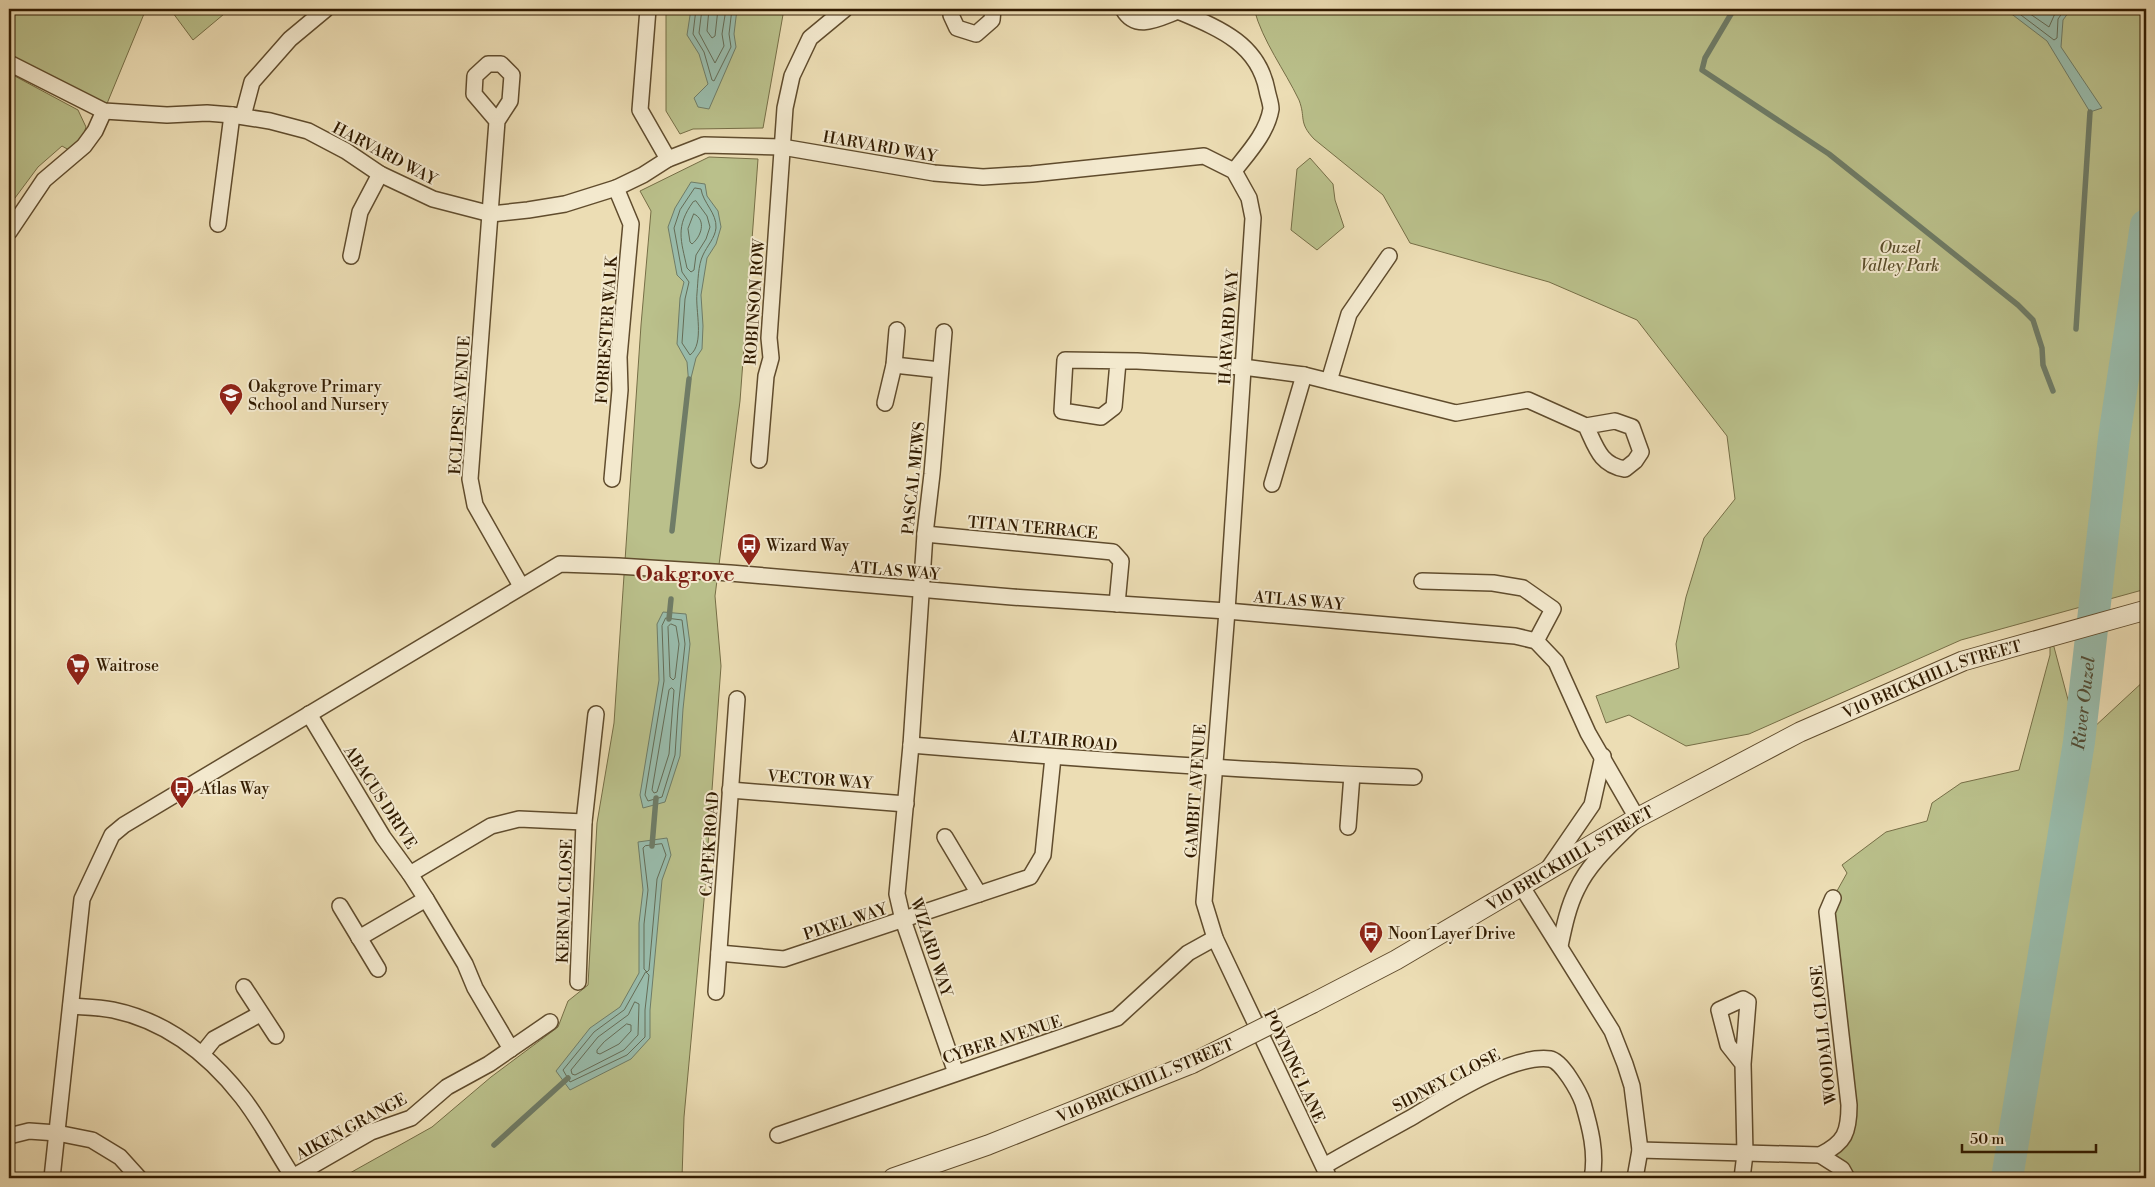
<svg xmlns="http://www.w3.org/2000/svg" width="2155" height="1187" font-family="'Libre Bodoni',serif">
  <rect width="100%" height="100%" fill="#ecddb4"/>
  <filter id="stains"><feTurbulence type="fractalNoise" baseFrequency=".004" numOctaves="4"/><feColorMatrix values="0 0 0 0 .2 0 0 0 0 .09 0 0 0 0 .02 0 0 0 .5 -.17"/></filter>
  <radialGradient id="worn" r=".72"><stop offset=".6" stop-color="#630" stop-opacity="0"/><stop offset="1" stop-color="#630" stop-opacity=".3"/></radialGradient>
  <g fill="#bac08b" stroke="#766e46">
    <polygon points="9,9 146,9 106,106 9,60"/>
    <polygon points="170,9 230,9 193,40"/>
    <polygon points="666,9 784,9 763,128 693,129 680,134 666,111"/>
    <path d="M1254,9H2146V589L1961,640L1749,734L1686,746L1629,715L1606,723L1596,696L1679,668L1676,644L1686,597L1704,538L1735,499L1727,436L1637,320L1549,282L1410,243L1383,195L1314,139C1298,122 1306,118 1299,100C1284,69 1263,42 1254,9Z"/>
    <polygon points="9,73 78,110 86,127 82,139 69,150 62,146 38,167 9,206"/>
    <polygon points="709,157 758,159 740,401 715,596 721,666 704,900 684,1117 682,1178 341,1178 432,1127 491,1077 558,1027 568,1001 588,985 597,823 614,723 641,325 651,211 640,191"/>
    <polygon points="1310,158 1333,184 1335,200 1344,227 1317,250 1291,230 1297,169"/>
    <polygon points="2050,632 2079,741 2146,679 2146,1178 1847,1178 1833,1162 1836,1147 1845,1135 1833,898 1847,873 1842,865 1886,832 1927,821 1932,803 1961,783 2019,770 2050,655"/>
  </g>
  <g fill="#99bcac" stroke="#6f7c67">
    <polygon points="691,9 737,9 734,34 736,47 709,109 698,107 694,98 708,84 699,54 687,35"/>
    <polygon points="2005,9 2071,9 2063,20 2061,47 2102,108 2090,112 2047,41"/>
    <polygon points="691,182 705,184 707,196 718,211 721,227 716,244 707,258 701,295 703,326 702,349 696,358 689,386 687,362 677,344 680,298 684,282 677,275 668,227 675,208"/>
    <polygon points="663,612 686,614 690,644 683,709 680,756 665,802 643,808 640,795 659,680 657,624"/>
    <polygon points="667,838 671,855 662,880 650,1010 650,1038 631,1059 570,1090 556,1071 590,1028 620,1007 639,973 639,923 643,890 638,842"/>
  </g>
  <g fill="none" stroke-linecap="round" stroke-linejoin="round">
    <g stroke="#656c56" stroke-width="1">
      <polyline points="696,9 693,34 704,52 712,80 714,81 731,47 729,34 732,9"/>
      <polyline points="702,9 699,33 715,63 724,46 722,34 726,9"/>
      <polyline points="709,9 707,31 712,38 715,36 718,9"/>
      <polyline points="2013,9 2054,40 2057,38 2058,19 2065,9"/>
      <polyline points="2023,9 2049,27 2057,9"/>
      <path d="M695,188L701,189C703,203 717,213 716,228C715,238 707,246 703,255C698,265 698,282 697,293C695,310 705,344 690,355L682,343L685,299L689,282L682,272L674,228L680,210Z"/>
      <path d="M696,201L707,216L710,227L706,239L696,255L694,270L691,272L687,268C681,240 675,227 693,202Z"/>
      <path d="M694,214C707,220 701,237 692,244L690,242L688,229Z"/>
      <polygon points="666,618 682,620 685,644 678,709 675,755 662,797 648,801 645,795 664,681 662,626"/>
      <polygon points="671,624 676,626 679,644 675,678 673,680 670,677 668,627"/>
      <polygon points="672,688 674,690 669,754 657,792 654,793 652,790 669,690"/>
      <polygon points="662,844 666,855 657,879 649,970 647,972 644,969 644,924 648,890 643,848 645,846"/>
      <polygon points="646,972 649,975 645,1010 645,1037 627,1055 570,1082 563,1070 594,1032 624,1010"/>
      <polygon points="635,1002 639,1004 638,1035 624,1050 575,1075 572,1074 571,1070 598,1037 628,1015"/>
      <polygon points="627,1024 631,1025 631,1031 619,1044 600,1054 597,1053 597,1050 604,1042"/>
    </g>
    <g stroke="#6f7c67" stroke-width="5.5">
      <polyline points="1734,9 1705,58 1702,70 1829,154 2018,305 2033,320 2042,348 2043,365 2053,391"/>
      <polyline points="2076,329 2090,112"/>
      <polyline points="672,531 689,379"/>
      <polyline points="669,619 671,599"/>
      <polyline points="652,846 656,798"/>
      <polyline points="494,1145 568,1078"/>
    </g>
    <path stroke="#99bcac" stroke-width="32" id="s1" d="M2007,1178L2079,742L2114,438L2146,225"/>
    <g stroke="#604c2d" stroke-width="18">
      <g id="minor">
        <polyline points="648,9 640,110 668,159"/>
        <polyline points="951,9 951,15 957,28 976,34 992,20 993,9"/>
        <path d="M1123,9C1136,32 1159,18 1178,11"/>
        <path d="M1177,9L1178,11C1218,28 1258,43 1267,90C1268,96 1271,103 1271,109C1267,133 1248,153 1234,171"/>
        <polyline points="9,63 104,111 167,115 207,113 232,115 270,121 308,131 346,151 380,174 433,199 491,214 528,210 565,204 616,188 643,175 668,159 704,145 782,147 934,173 983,177 1032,174 1204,156 1234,171 1249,198 1253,218 1227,611 1204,902 1215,938 1329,1178"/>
        <polyline points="243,116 252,82 290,39 326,9"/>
        <polyline points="497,121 510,101 512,75 501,64 488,64 475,76 474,94 497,121 470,479 475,505 521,586"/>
        <polyline points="218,224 232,115"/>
        <polyline points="9,232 44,180 84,146 95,131 104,111"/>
        <polyline points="351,256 360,212 380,174"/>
        <polyline points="944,332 932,474 925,534 911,745 897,894 903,920 956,1073"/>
        <path d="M1118,362L1114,407L1101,417L1062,411L1065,360L1137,361L1243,367L1304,375L1456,413L1528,400L1586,426L1615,421L1632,427L1641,452L1635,461L1625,469C1600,465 1596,447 1586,426"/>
        <polyline points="894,365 940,370"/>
        <polyline points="1329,381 1349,314 1389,256"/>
        <polyline points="885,403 894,365 897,330"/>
        <polyline points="759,460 766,376 771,358 769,338 785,108 792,76 810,38 845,9"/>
        <polyline points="612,479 620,390 619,357 631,224 616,188"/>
        <polyline points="1272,484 1304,375"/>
        <polyline points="925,534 1113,552 1121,561 1117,604"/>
        <polyline points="1422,581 1493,583 1523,588 1553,609 1536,641"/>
        <polyline points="309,714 383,837 410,874 426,899"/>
        <path d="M911,745C1079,759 1246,771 1414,777"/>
        <polyline points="730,790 906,804"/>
        <polyline points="1348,827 1352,775"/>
        <polyline points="945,837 979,894"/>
        <polyline points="1548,869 1592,805 1603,756"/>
        <polyline points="410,874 491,826 519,819 584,822"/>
        <polyline points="1522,887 1612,1031 1625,1064 1632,1086 1640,1150 1635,1178"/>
        <polyline points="340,906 378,969"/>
        <polyline points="359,938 426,899 465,964 475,988 511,1049"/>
        <polyline points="719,953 784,959 1030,877 1043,855 1053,757"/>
        <polyline points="578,982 584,822 596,714"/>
        <polyline points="244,987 276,1036"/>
        <polyline points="716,992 737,699"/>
        <path d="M71,1006C84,1007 99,1007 113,1010C166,1021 209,1055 242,1097C261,1121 276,1151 293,1177"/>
        <polyline points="202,1054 214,1039 260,1014"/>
        <polyline points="778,1135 1117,1018 1188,953 1215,938"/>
        <polyline points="9,1136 29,1131 57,1133 92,1140 120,1157 139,1178"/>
        <path d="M1640,1150L1820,1155C1845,1143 1849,1132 1849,1105L1827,912L1833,898"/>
        <polyline points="1820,1155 1842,1169 1847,1178"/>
        <path d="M1324,1166C1353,1149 1384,1133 1414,1116C1446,1097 1512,1054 1550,1059C1562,1061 1579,1092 1583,1103C1590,1127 1597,1153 1592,1178"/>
        <path d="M52,1178L82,899L112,835L124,825L560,564L618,566L730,573L1012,597L1227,611L1515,636L1536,641L1556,662L1588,733L1637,818C1616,840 1590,861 1577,889C1568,907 1564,927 1560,946"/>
        <polyline points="291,1178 371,1132 411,1118 447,1087 489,1064 550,1022"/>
        <polyline points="1742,1178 1745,1154 1743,1064 1748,1002 1743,999 1719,1010 1728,1045 1743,1064"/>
      </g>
    </g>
    <g stroke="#604c2d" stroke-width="21">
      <g id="tertiary">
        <path id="s2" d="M1313,1003L1396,960L1637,818L1800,732L1963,661L2146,610"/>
        <polyline points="893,1178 988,1145 1191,1064"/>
      </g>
    </g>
    <use href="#minor" stroke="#f3e9ce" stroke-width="15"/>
    <use href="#tertiary" stroke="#f3e9ce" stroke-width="19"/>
    <g stroke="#604c2d" stroke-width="21" stroke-linecap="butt">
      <polyline id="tertiary-bridge" points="1191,1064 1313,1003"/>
    </g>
    <use href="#tertiary-bridge" stroke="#f3e9ce" stroke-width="19"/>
  </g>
  <defs>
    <g id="school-pin" transform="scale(1.25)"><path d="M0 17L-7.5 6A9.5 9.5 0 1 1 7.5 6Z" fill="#8f2418" stroke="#f3e9ce"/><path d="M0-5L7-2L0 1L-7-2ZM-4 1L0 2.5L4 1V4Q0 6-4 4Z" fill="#fff"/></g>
    <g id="bus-pin" transform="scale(1.25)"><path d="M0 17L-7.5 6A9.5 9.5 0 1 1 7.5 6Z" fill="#8f2418" stroke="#f3e9ce"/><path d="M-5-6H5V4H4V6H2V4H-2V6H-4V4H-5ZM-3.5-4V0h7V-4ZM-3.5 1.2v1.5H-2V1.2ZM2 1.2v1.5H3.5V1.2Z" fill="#fff"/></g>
    <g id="supermarket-pin" transform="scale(1.25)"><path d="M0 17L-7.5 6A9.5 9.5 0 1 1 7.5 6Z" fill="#8f2418" stroke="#f3e9ce"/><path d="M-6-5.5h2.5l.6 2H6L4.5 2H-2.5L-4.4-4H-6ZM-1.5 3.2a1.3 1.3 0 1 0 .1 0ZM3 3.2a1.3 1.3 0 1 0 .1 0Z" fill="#fff"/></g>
  </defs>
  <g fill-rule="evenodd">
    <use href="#school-pin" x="231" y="395"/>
    <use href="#bus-pin" x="749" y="545"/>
    <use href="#supermarket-pin" x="78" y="665"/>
    <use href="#bus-pin" x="182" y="788"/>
    <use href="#bus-pin" x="1371" y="933"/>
  </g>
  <g text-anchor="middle" stroke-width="4" stroke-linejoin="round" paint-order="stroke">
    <g font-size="16" fill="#311b00" stroke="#f3e9ce">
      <text transform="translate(880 146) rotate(10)" y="6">HARVARD WAY</text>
      <text transform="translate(385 153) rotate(28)" y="6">HARVARD WAY</text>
      <text transform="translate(754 302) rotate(-86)" y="6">ROBINSON ROW</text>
      <text transform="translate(1228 327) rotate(-86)" y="6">HARVARD WAY</text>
      <text transform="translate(606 330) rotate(-86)" y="6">FORRESTER WALK</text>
      <text transform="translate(459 405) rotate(-86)" y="6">ECLIPSE AVENUE</text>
      <text transform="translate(913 478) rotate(-84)" y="6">PASCAL MEWS</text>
      <text transform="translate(1033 527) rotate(5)" y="6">TITAN TERRACE</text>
      <text transform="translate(895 570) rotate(5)" y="6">ATLAS WAY</text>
      <text transform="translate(1299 600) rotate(5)" y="6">ATLAS WAY</text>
      <text dy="6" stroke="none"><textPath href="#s2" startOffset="700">V10 BRICKHILL STREET</textPath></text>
      <text transform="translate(1063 740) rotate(5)" y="6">ALTAIR ROAD</text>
      <text transform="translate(820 779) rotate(4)" y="6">VECTOR WAY</text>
      <text transform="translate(1195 791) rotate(-86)" y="6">GAMBIT AVENUE</text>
      <text transform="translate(381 797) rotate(57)" y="6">ABACUS DRIVE</text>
      <text transform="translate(709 844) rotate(-86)" y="6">CAPEK ROAD</text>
      <text dy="6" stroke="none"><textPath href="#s2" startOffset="295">V10 BRICKHILL STREET</textPath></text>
      <text transform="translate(564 901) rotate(-88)" y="6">KERNAL CLOSE</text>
      <text transform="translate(845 921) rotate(-18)" y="6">PIXEL WAY</text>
      <text transform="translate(932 947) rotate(72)" y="6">WIZARD WAY</text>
      <text transform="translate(1823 1035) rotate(-96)" y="6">WOODALL CLOSE</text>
      <text transform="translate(1002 1039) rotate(-18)" y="6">CYBER AVENUE</text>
      <text transform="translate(1295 1066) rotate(65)" y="6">POYNING LANE</text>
      <text transform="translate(1145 1080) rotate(-23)" y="6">V10 BRICKHILL STREET</text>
      <text transform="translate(1446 1080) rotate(-27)" y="6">SIDNEY CLOSE</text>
      <text transform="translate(351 1126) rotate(-28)" y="6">AIKEN GRANGE</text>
    </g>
    <g font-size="16" font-style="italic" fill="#5a4d2a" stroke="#f3e9ce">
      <text x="1900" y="253">Ouzel<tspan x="1900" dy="18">Valley Park</tspan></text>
    </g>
    <g font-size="16" fill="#311b00" stroke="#f3e9ce" text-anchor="start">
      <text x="248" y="392">Oakgrove Primary<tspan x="248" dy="18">School and Nursery</tspan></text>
      <text x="766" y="551">Wizard Way</text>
      <text x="96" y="671">Waitrose</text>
      <text x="200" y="794">Atlas Way</text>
      <text x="1388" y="939">Noon Layer Drive</text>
    </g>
    <g font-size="18" font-style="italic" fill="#504b34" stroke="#f3e9ce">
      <text dy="6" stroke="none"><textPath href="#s1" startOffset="481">River Ouzel</textPath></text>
    </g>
    <g font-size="21" font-weight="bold" fill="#7a1f14" stroke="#f3e9ce">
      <text x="685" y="581">Oakgrove</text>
    </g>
  </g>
  <rect width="2155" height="1187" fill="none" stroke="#ecddb4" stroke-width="30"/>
  <rect x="10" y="10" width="2135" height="1167" fill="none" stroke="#311b00" stroke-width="2.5"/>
  <rect x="15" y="15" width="2125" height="1157" fill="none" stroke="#311b00"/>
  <path d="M1962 1144v8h134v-8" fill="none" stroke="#311b00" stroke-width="2.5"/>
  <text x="1970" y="1144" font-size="15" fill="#311b00" stroke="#f3e9ce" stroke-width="4" paint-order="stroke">50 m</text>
  <rect width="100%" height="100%" filter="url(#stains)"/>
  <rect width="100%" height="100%" fill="url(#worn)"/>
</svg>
